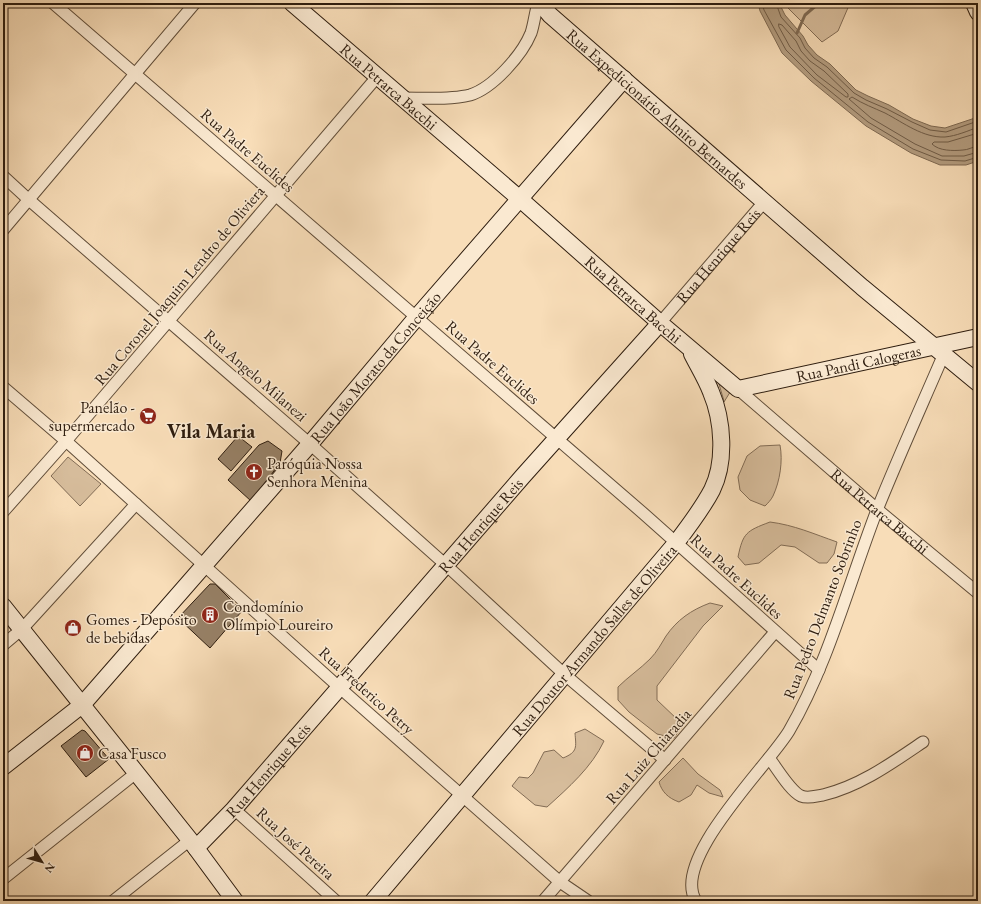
<svg xmlns="http://www.w3.org/2000/svg" width="981" height="904" font-family="'EB Garamond',serif">
  <rect width="100%" height="100%" fill="#f8ddb8"/>
  <filter id="stains"><feTurbulence type="fractalNoise" baseFrequency=".005" numOctaves="4"/><feColorMatrix values="0 0 0 0 .2 0 0 0 0 .09 0 0 0 0 .02 0 0 0 .5 -.17"/></filter>
  <radialGradient id="worn" r=".72"><stop offset=".6" stop-color="#630" stop-opacity="0"/><stop offset="1" stop-color="#630" stop-opacity=".3"/></radialGradient>
  <g fill="#d6bc9b" stroke="#826c55">
    <polygon points="792,3 850,3 838,31 822,42 788,8"/>
    <polygon points="716,374 732,389 724,402 724,401"/>
    <path d="M780,445C783,461 780,481 773,496C771,500 768,503 765,506L750,500L740,490L738,477L747,456L760,446Z"/>
    <polygon points="68,457 101,484 80,506 51,476"/>
    <path d="M770,522C794,525 814,534 837,542L834,554L827,563H819L795,547L781,545L759,563L745,565L738,557C743,533 746,531 770,522Z"/>
    <path d="M710,603L723,606L703,626L657,686V700L678,720L681,728L674,738L657,734L629,712L618,700V687C628,677 640,669 650,659C657,652 661,644 666,636C677,620 691,610 710,603Z"/>
    <path d="M585,729L604,741C592,767 568,788 547,807L535,805L512,786L519,777L528,778L533,773L544,752L554,750L563,758C578,752 576,747 575,733Z"/>
    <path d="M683,758L698,774L720,790L723,797L709,793L697,785L691,795L679,802C668,798 662,792 659,782Z"/>
  </g>
  <polygon fill="#b39c7f" stroke="#7e6952" points="758,3 779,3 785,15 803,36 808,45 817,55 830,64 856,90 868,96 889,105 913,119 931,126 945,128 978,117 978,161 966,165 940,165 911,153 866,126 811,81 782,53 760,11"/>
  <g fill="none" stroke-linecap="round" stroke-linejoin="round">
    <g stroke="#705c47" stroke-width="1">
      <polyline points="762,3 764,10 786,50 814,78 868,122 913,149 941,160 965,161 978,157"/>
      <polyline points="776,3 781,17 800,38 805,48 814,58 827,67 854,93 866,100 887,109 912,122 930,130 946,132 978,121"/>
      <polygon points="779,24 782,25 796,41 801,51 810,61 824,71 848,94 848,97 846,97 817,75 790,47 779,27"/>
      <path d="M978,127C968,131 956,136 945,137C923,138 904,123 885,113C874,108 863,104 852,97L849,99L871,118L915,144L942,156H964L978,152"/>
      <path d="M978,133L948,142H934L932,144C939,151 953,151 963,150C968,150 972,147 978,146"/>
    </g>
    <polyline stroke="#7e6952" stroke-width="3" points="797,33 805,15 819,3"/>
  </g>
  <g fill="#978167" stroke="#2e1d0f">
    <polygon points="238,436 252,447 231,471 218,459"/>
    <polygon points="268,441 282,451 280,463 251,501 228,480 259,445"/>
    <polygon points="210,584 215,584 242,611 210,648 178,618"/>
    <polygon points="82,730 85,731 109,759 86,777 61,746"/>
  </g>
  <g fill="none" stroke-linecap="round" stroke-linejoin="round">
    <g stroke="#604d39" stroke-width="13">
      <g id="street">
        <polyline points="53,3 644,514 819,670"/>
        <path d="M402,98C423,98 450,100 470,95C493,88 522,55 531,33C534,24 535,13 538,3"/>
        <polyline points="3,176 28,199 310,444 447,566 564,674 665,760"/>
        <polyline points="3,230 195,3"/>
        <path id="s1" d="M660,323L764,202"/>
        <polyline points="3,387 66,441 340,688 560,882 588,901"/>
        <path id="s2" d="M738,389L878,510L978,593"/>
        <polyline points="3,512 66,441 377,77"/>
        <polyline points="3,645 22,629 136,504"/>
        <path d="M769,758C777,768 790,791 801,796C808,799 816,796 823,795C860,786 892,763 923,742"/>
        <polyline points="234,809 336,901"/>
        <polyline points="3,879 136,773"/>
        <polyline points="113,901 190,840"/>
        <polyline points="543,901 775,632"/>
        <path d="M696,901C670,860 768,766 789,731C828,664 849,583 877,510C898,458 921,407 943,356"/>
      </g>
    </g>
    <g stroke="#2e1d0f" stroke-width="18">
      <g id="secondary">
        <path id="s3" d="M292,3L520,199L660,323L738,389L978,337"/>
        <path id="s4" d="M540,3L550,15L862,287L978,383"/>
        <polyline points="974,3 978,12"/>
        <polyline points="3,606 190,840 235,901"/>
        <path id="s5" d="M3,767L82,705L310,444L416,318L624,79"/>
        <path id="s6" d="M196,848L234,809L523,476L660,323"/>
        <path id="s7" d="M373,901L676,543C689,526 702,509 712,490C726,462 723,420 711,392C706,379 698,366 692,354"/>
      </g>
    </g>
    <use href="#street" stroke="#fae9d1" stroke-width="11"/>
    <use href="#secondary" stroke="#fae9d1" stroke-width="16"/>
  </g>
  <defs>
    <g id="supermarket-disc" transform="scale(0.9)"><circle r="9.5" fill="#8f2418" stroke="#fae9d1"/><path d="M-6-5.5h2.5l.6 2H6L4.5 2H-2.5L-4.4-4H-6ZM-1.5 3.2a1.3 1.3 0 1 0 .1 0ZM3 3.2a1.3 1.3 0 1 0 .1 0Z" fill="#fff"/></g>
    <g id="church-disc" transform="scale(0.9)"><circle r="9.5" fill="#8f2418" stroke="#fae9d1"/><path d="M-1.2-6h2.4v3.5h3.3v2.4h-3.3V6h-2.4V-.1h-3.3v-2.4h3.3Z" fill="#fff"/></g>
    <g id="building-disc" transform="scale(0.9)"><circle r="9.5" fill="#8f2418" stroke="#fae9d1"/><path d="M-4-6H4V6H1V3H-1V6H-4ZM-2.5-4.3h1.7v1.8h-1.7ZM.8-4.3h1.7v1.8H.8ZM-2.5-1h1.7V.8h-1.7ZM.8-1h1.7V.8H.8Z" fill="#fff"/></g>
    <g id="shop-disc" transform="scale(0.9)"><circle r="9.5" fill="#8f2418" stroke="#fae9d1"/><path d="M-5-2.5h2.3a2.7 3.5 0 0 1 5.4 0H5L5.5 6h-11ZM-1.5-2.5h3a1.5 2.3 0 0 0-3 0Z" fill="#fff"/></g>
  </defs>
  <g fill-rule="evenodd">
    <use href="#supermarket-disc" x="148" y="416"/>
    <use href="#church-disc" x="254" y="472"/>
    <use href="#building-disc" x="210" y="615"/>
    <use href="#shop-disc" x="73" y="628"/>
    <use href="#shop-disc" x="85" y="753"/>
  </g>
  <g text-anchor="middle" stroke-width="3" stroke-linejoin="round" paint-order="stroke">
    <g font-size="16" fill="#2e1d0f" stroke="#fae9d1">
      <text dy="6" stroke="none"><textPath href="#s3" startOffset="128">Rua Petrarca Bacchi</textPath></text>
      <text dy="6" stroke="none"><textPath href="#s4" startOffset="158">Rua Expedicionário Almiro Bernardes</textPath></text>
      <text transform="translate(248 150) rotate(41)" y="6">Rua Padre Euclides</text>
      <text dy="6" stroke="none"><textPath href="#s1" startOffset="89">Rua Henrique Reis</textPath></text>
      <text transform="translate(179 285) rotate(-50)" y="6">Rua Coronel Joaquim Lendro de Oliviera</text>
      <text dy="6" stroke="none"><textPath href="#s3" startOffset="452">Rua Petrarca Bacchi</textPath></text>
      <text transform="translate(493 362) rotate(41)" y="6">Rua Padre Euclides</text>
      <text dy="6" stroke="none"><textPath href="#s3" startOffset="713">Rua Pandi Calogeras</textPath></text>
      <text dy="6" stroke="none"><textPath href="#s5" startOffset="548">Rua João Morato da Conceição</textPath></text>
      <text transform="translate(256 375) rotate(41)" y="6">Rua Angelo Milanezi</text>
      <text dy="6" stroke="none"><textPath href="#s2" startOffset="187">Rua Petrarca Bacchi</textPath></text>
      <text dy="6" stroke="none"><textPath href="#s6" startOffset="430">Rua Henrique Reis</textPath></text>
      <text transform="translate(737 576) rotate(42)" y="6">Rua Padre Euclides</text>
      <text transform="translate(822 609) rotate(-69)" y="6">Rua Pedro Delmanto Sobrinho</text>
      <text dy="6" stroke="none"><textPath href="#s7" startOffset="342">Rua Doutor Armando Salles de Oliveira</textPath></text>
      <text transform="translate(367 690) rotate(42)" y="6">Rua Frederico Petry</text>
      <text transform="translate(648 756) rotate(-49)" y="6">Rua Luiz Chiaradia</text>
      <text dy="6" stroke="none"><textPath href="#s6" startOffset="106">Rua Henrique Reis</textPath></text>
      <text transform="translate(296 843) rotate(42)" y="6">Rua José Pereira</text>
    </g>
    <g font-size="16" fill="#2e1d0f" stroke="#fae9d1" text-anchor="start">
      <text x="135" y="413" text-anchor="end">Panelão -<tspan x="135" dy="18">supermercado</tspan></text>
      <text x="267" y="469">Paróquia Nossa<tspan x="267" dy="18">Senhora Menina</tspan></text>
      <text x="223" y="612">Condomínio<tspan x="223" dy="18">Olímpio Loureiro</tspan></text>
      <text x="86" y="625">Gomes - Depósito<tspan x="86" dy="18">de bebidas</tspan></text>
      <text x="98" y="759">Casa Fusco</text>
    </g>
    <g font-size="20" font-weight="bold" fill="#2e1d0f" stroke="#fae9d1">
      <text x="211" y="438">Vila Maria</text>
    </g>
  </g>
  <rect width="981" height="904" fill="none" stroke="#f8ddb8" stroke-width="16"/>
  <rect x="4" y="4" width="973" height="896" fill="none" stroke="#2e1d0f" stroke-width="2"/>
  <rect x="8" y="8" width="965" height="888" fill="none" stroke="#2e1d0f"/>
  <g transform="translate(42 862) rotate(127)" stroke="#fae9d1" stroke-width="3" paint-order="stroke">
  <path d="M0-3L7 15L0 10L-7 15Z" fill="#2e1d0f"/>
  <text y="-6" font-size="11" font-weight="bold" text-anchor="middle" fill="#2e1d0f">N</text>
  </g>
  <rect width="100%" height="100%" filter="url(#stains)"/>
  <rect width="100%" height="100%" fill="url(#worn)"/>
</svg>
